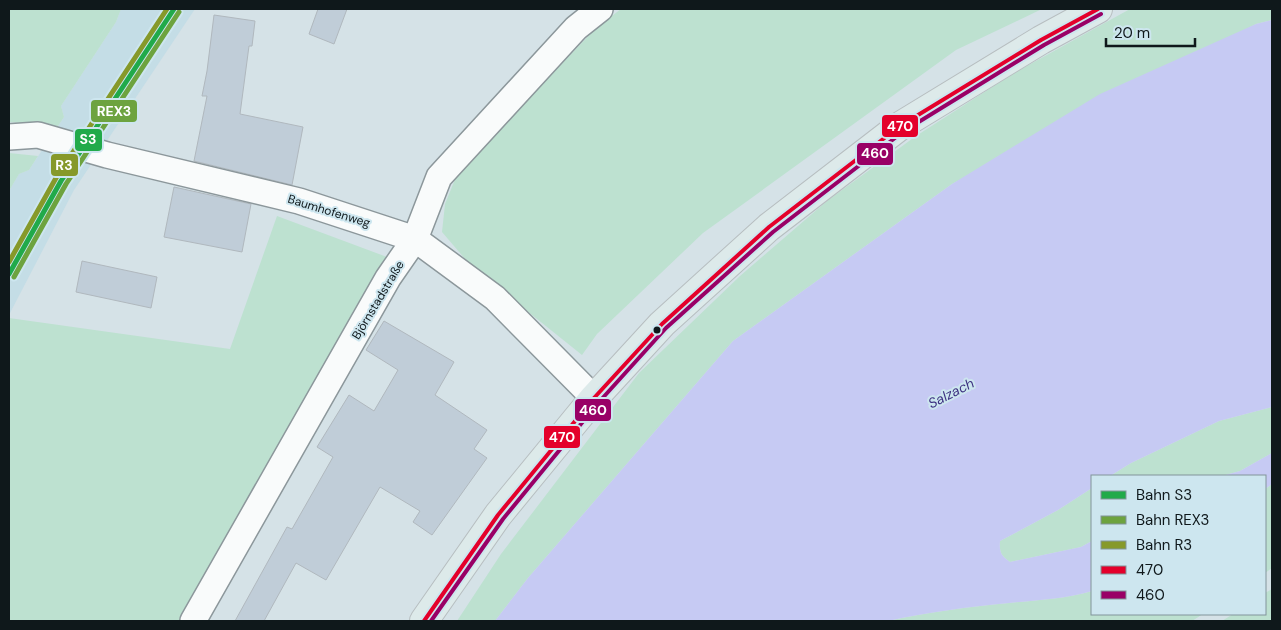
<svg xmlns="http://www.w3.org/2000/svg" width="1281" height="630" font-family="'DM Sans',sans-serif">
  <rect width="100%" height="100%" fill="#d5e2e7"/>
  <polygon fill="#c4dde6" points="121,9 195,9 74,190 9,315 9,191 19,174 29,170 64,117 61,106 116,22"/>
  <g fill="#bde1d0">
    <polygon points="9,9 121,9 116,22 61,106 64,117 58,126 9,122"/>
    <polygon points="621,9 1042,9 956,50 703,233 597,334 582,355 472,267 442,232 445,204 458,172 596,28"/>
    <polygon points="1130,9 1272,9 1272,20 1256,24 952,184 733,341 528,578 495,621 457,621 501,554 639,373 740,276 827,201 916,136 1014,73"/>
    <polygon points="9,153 38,156 29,170 19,174 9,191"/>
    <polygon points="277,216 387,257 241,510 180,621 9,621 9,318 230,349"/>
    <polygon points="1272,407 1272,453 1240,471 1222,476 1110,476 1131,463 1219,421"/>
    <polygon points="1272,484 1272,568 1265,573 1265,489"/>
    <path d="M1092,488V541L1081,547L1010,562C1001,556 999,552 1000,541L1058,510Z"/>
    <polygon points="1272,589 1272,621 1222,621 1233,614 1265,614 1265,593"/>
    <path d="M1092,591V614H1203L1192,621H888C928,612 968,607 1009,603C1037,600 1065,599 1092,591Z"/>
  </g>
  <g fill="#c6caf3">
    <path d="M1272,20V407L1219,421L1131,463L1110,476H1092V488L1058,510L1000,541C999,552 1001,556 1010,562L1081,547L1092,541V591C1065,599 1037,600 1009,603C968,607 928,612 888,621H495L528,578L733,341L952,184L1100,94L1256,24Z"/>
    <polygon points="1272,453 1272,484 1265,489 1265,476 1222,476 1240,471"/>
  </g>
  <g fill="#c0cdd8" stroke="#b0b8be">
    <polygon points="318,9 347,9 334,44 309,34"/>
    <polygon points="214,15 255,21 252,46 249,46 240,114 303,127 292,185 194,161 207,96 202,96 207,71"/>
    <polygon points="174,187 251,204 242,252 164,237"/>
    <polygon points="82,261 157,277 151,308 76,292"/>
    <polygon points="384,321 454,362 435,395 487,430 474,449 487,458 432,535 413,522 420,511 380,487 326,580 296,563 264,621 235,621 287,527 292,529 333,457 317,447 349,395 374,411 398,370 366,350"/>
  </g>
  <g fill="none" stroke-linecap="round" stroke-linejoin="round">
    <g stroke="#8c979b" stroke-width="28">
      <g id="street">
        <polyline points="9,137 38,135 107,155 299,201 415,239 495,298 594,398"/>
        <polyline points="193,621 388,278 415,239 439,177 576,28 600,9"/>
      </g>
    </g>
    <g stroke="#b7bec0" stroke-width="30">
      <polyline id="primary" points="424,621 498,515 594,398 662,324 769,227 900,126 1041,40 1098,9"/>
    </g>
    <use href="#street" stroke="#f9fbfb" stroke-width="25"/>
    <use href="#primary" stroke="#ddeaea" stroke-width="28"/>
    <g stroke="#cde6ef" stroke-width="8">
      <polyline id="bus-1" points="424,621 498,515 594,398 662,324 769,227 900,126 1041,40 1098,9"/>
    </g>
    <g stroke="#cde6ef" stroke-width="8">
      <polyline id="bus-2" points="431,621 503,519 599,402 666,328 773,232 904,131 1044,45 1101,14"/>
    </g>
    <use href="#bus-1" stroke="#e4002b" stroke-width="4"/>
    <use href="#bus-2" stroke="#906" stroke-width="4"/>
    <g stroke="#cde6ef" stroke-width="9">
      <polyline id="rail-1" points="9,274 61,181 174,9"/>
    </g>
    <g stroke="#cde6ef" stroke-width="9">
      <polyline id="rail-2" points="14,277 66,184 179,12"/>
    </g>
    <g stroke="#cde6ef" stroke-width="9">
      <polyline id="rail-3" points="9,262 56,178 167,9"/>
    </g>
    <use href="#rail-1" stroke="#21aa4a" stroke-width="5"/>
    <use href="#rail-2" stroke="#6da33f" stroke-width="5"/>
    <use href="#rail-3" stroke="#86992a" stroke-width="5"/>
  </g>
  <circle fill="#0f181b" stroke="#cde6ef" stroke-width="2" cx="657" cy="330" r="4.5"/>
  <g text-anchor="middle" stroke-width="4" stroke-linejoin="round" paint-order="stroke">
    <g font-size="12" fill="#0f181b" stroke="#cde6ef">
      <text transform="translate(329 211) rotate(17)" y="4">Baumhofenweg</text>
      <text transform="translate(378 300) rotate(-59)" y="4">Björnstadstraße</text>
    </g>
    <g font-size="14" font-style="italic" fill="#3c3080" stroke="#cde6ef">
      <text transform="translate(951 393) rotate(-27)" y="5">Salzach</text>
    </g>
  </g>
  <g stroke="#cde6ef" stroke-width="2">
    <rect x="90" y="99" width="48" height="24" rx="5" fill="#6da33f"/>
    <rect x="881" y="114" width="38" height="24" rx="5" fill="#e4002b"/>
    <rect x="74" y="128" width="29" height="24" rx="5" fill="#21aa4a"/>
    <rect x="856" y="142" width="38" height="24" rx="5" fill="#906"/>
    <rect x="50" y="153" width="29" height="24" rx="5" fill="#86992a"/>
    <rect x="574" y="398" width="38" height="24" rx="5" fill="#906"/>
    <rect x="543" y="425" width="38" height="24" rx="5" fill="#e4002b"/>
  </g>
  <g font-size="14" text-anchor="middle" font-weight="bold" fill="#fff">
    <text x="114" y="116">REX3</text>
    <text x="900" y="131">470</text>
    <text x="88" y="144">S3</text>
    <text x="875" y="158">460</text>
    <text x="64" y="170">R3</text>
    <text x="593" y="415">460</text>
    <text x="562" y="442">470</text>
  </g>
  <rect width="1281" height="630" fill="none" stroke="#0f181b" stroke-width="20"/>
  <rect x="1091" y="475" width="175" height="140" fill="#cde6ef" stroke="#81949a"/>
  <rect x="1101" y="491" width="25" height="8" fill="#21aa4a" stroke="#81949a"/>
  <text x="1136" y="500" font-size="15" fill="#0f181b">Bahn S3</text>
  <rect x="1101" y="516" width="25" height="8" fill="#6da33f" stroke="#81949a"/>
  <text x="1136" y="525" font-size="15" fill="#0f181b">Bahn REX3</text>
  <rect x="1101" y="541" width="25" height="8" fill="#86992a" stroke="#81949a"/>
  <text x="1136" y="550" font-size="15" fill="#0f181b">Bahn R3</text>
  <rect x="1101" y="566" width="25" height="8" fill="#e4002b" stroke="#81949a"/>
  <text x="1136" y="575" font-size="15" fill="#0f181b">470</text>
  <rect x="1101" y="591" width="25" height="8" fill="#990066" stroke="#81949a"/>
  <text x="1136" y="600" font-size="15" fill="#0f181b">460</text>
  <path d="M1106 38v8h89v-8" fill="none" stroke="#0f181b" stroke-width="2.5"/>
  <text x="1114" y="38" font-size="15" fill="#0f181b" stroke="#cde6ef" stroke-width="4" paint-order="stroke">20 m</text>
</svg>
